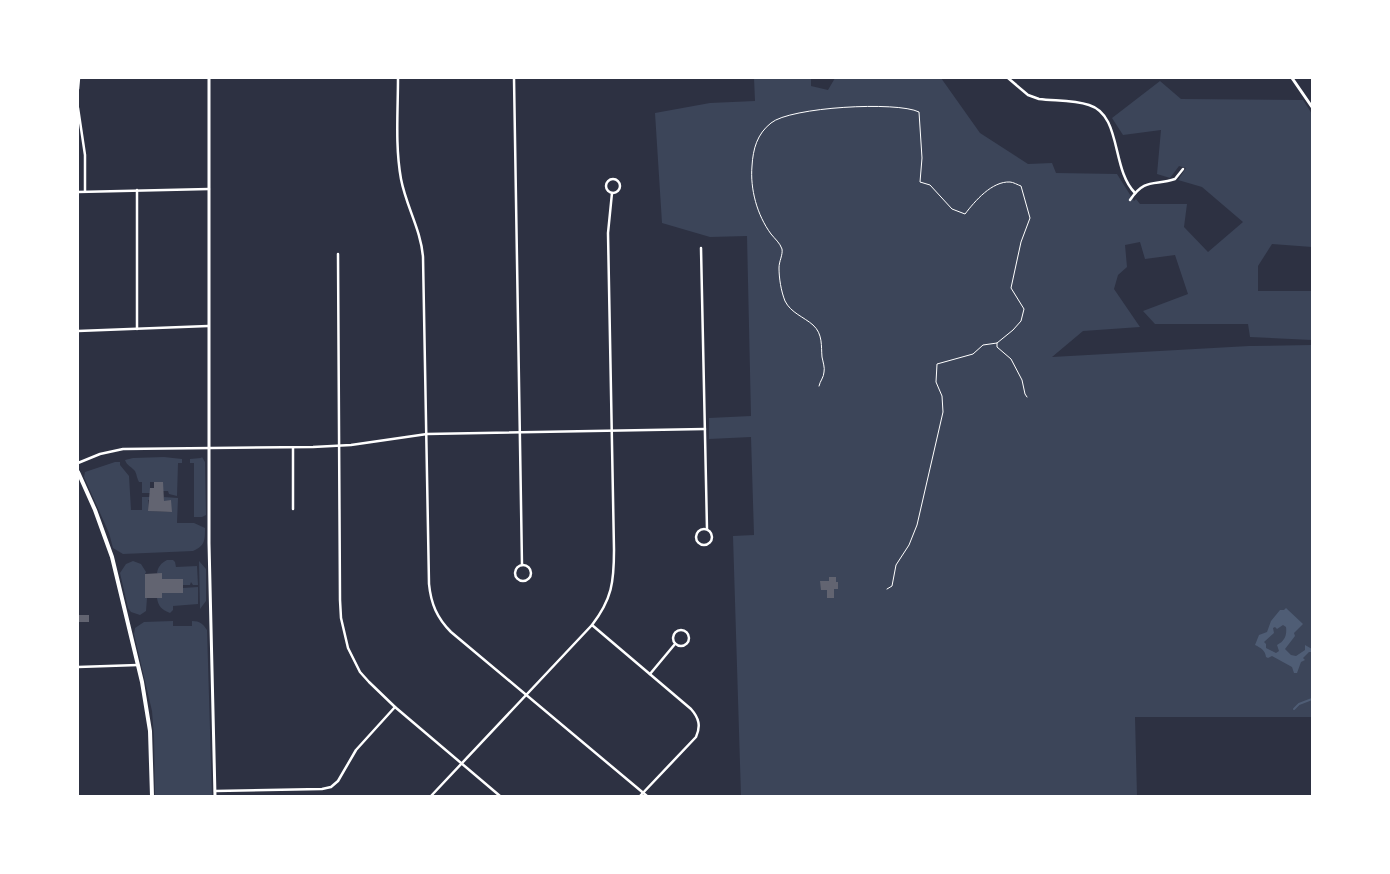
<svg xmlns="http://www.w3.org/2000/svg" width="1390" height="874" font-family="Rubik,sans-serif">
  <rect width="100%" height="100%" fill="#2d3142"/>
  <g fill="#3c4559">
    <polygon points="754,78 811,78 811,86 828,90 835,78 941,78 980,133 1028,164 1052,163 1056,173 1117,174 1134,201 1136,199 1140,204 1187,204 1184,227 1208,252 1243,222 1202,187 1178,180 1186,168 1179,166 1170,178 1157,174 1161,130 1123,135 1112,118 1160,81 1181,99 1303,100 1312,114 1312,247 1272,244 1258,266 1258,291 1312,291 1312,340 1250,337 1248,324 1155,324 1143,311 1188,294 1175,255 1145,259 1140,242 1125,245 1127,267 1118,275 1114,289 1140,327 1083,331 1052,357 1249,346 1312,345 1312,717 1135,717 1137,796 741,796 733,536 754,535 751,437 709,439 709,418 751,416 747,236 710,237 662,223 655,113 710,103 755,101"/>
    <path d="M164,457L182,459V463H178L177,496L169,494L168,491H163L162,482H150V493H142V482H139C137,479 137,475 135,471C132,467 127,466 125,460L133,458Z"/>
    <polygon points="202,457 205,462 206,515 202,517 194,517 194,463 190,463 190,459 201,458"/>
    <path d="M115,462H120V465L129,476L131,510H142V497H150V500H148L149,511L171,512V501H164V497L178,498L177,523H194L205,528C205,540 205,546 193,551L123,554L113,548L109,533L84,477L85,472Z"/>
    <path d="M167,560H173L175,562L176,567L197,566L198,585H193L191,582L190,585H183V579H162L157,573C158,567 161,563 167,560Z"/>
    <polygon points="133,561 141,564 146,572 145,574 145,598 147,598 146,611 140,615 131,612 128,608 120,573 126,564"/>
    <polygon points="199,561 206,569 206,601 200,609"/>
    <path d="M198,587V604L173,606V610L170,613C162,610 158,606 157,598L162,593H183V588Z"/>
    <path d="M173,621V626H192V621C200,621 203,624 207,630L212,796H155L154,737L152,711L134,634L135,628L144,622Z"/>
  </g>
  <path fill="#4f5d75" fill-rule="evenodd" d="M1286,608L1303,624L1294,633L1295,636L1285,649L1291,655L1296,656L1305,650V645L1312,649V652H1309L1303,658L1305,660L1301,662L1297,673H1294L1292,667L1272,656L1268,658L1266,657C1265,650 1261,648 1255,645L1259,635L1267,632L1271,621L1280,610H1284ZM1283,625L1286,627C1287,635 1285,641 1277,645L1279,651L1276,653L1266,648V644L1264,642L1274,633L1273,628L1275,627L1277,629Z"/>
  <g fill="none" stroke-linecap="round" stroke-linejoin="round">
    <polyline stroke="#4f5d75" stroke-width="2" points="1294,709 1299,704 1312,699"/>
  </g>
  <g fill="#626471">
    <polygon points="154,482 163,482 164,501 171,500 172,512 148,511 150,488 154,488"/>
    <polygon points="162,573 162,579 183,579 183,593 162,593 162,598 145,598 145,574"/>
    <polygon points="829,577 836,577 836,582 838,582 838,589 834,589 834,598 827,598 827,590 821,590 820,581 829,581"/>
    <rect x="78" y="615" width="11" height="7"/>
  </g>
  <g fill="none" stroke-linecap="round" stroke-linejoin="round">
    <g stroke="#fff" stroke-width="1">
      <polyline points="997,343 997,347 1011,359 1022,380 1025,394 1027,397"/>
      <path d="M819,386C820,381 824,377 824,372C825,368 823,362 822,357C821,346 823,334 813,325C804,317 791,313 785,301C781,291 779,278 779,268C779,261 783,255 782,249C780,243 775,239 771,234C757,215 750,189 752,166C753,149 757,134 771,123C790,107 897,101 919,112L922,158L920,182L930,185L952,209L965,214C975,201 992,181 1010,182C1013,182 1018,185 1021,186L1030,218L1021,242L1011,288L1024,309L1021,321L1013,330L997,343L983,345L973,354L937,364L936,382L942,396L943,412L917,525L909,545L896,565L892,586L887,589"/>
    </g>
    <g stroke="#fff" stroke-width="2.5">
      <path d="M398,78C398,111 395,146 401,179C406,206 421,230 423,257L429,584C431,604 437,618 451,632L647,796"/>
      <polyline points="514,78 522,565"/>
      <path d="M1008,78L1028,95L1039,99C1055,101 1073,100 1089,105C1122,115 1111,169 1135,193"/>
      <polyline points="78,89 79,78"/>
      <polyline points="78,108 85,155 85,191"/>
      <circle cx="613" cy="186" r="7"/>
      <polyline points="137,190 137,329"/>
      <polyline points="78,192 209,189"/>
      <path d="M1130,200C1145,177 1155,186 1175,179L1183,169"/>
      <polyline points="701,248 707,529"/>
      <polyline points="338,254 340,600 341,618 348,648 360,672 369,682 395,707 500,796"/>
      <polyline points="78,331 208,326"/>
      <polyline points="78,463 100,454 123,449 313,447 351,445 427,434 705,429"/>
      <polyline points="293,509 293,448"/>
      <circle cx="704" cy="537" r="8"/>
      <circle cx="523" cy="573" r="8"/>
      <path d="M592,625L691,709C699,718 701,726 696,737L640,796"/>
      <circle cx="681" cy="638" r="8"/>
      <polyline points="78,667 138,665"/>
      <polyline points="650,674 675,644"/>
      <polyline points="215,791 322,789 331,787 338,781 356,750 395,707"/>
      <path d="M431,796L592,625C612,599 614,582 614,550L608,233L612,193"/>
    </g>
    <g stroke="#fff" stroke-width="3">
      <polyline points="209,78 209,543 215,796"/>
      <polyline points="1292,78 1312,107"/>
    </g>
    <polyline stroke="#fff" stroke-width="4" points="78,472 95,510 112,557 142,682 150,731 152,796"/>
  </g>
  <rect width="1390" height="874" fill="none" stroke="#ffffff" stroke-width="158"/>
</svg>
